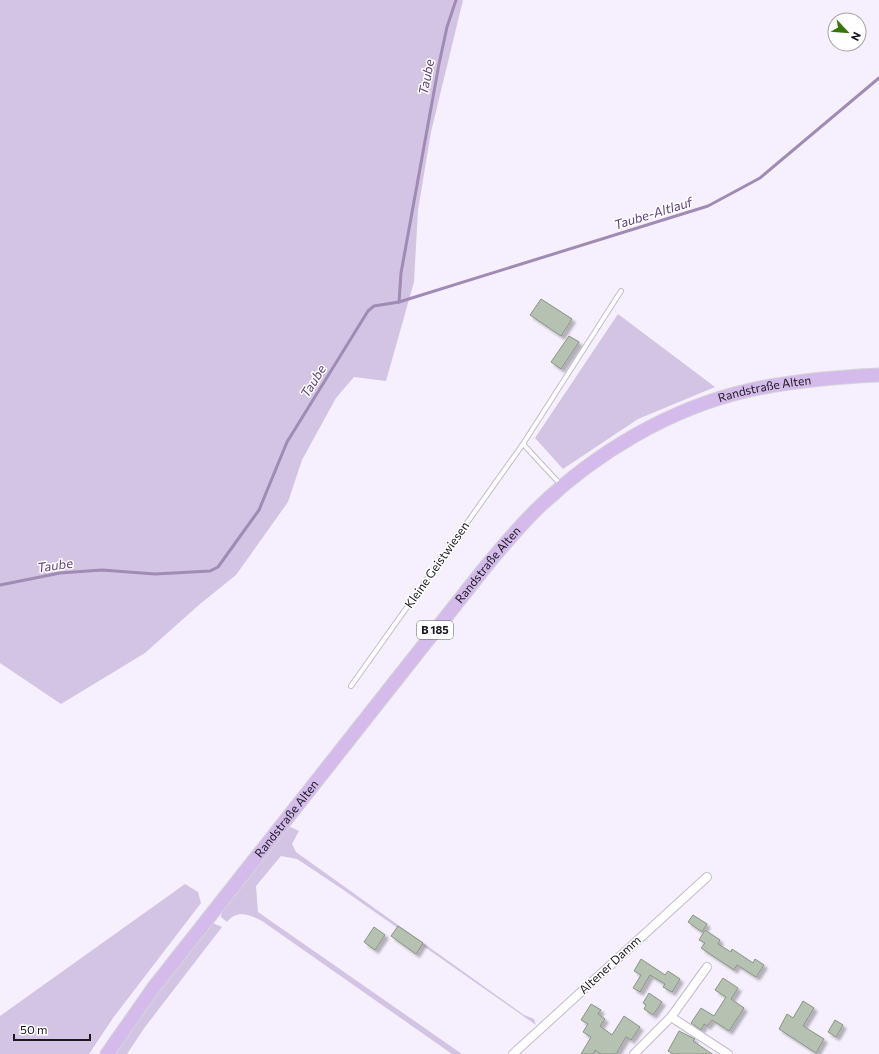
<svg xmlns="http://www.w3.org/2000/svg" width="879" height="1054" font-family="Commissioner,sans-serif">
  <defs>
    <filter id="shadow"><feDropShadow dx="3.5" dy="3.5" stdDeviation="1" flood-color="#0004"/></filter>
  </defs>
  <rect width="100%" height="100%" fill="#f6f0fe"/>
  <g fill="#d3c4e4">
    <polygon points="0,0 463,0 431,132 418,210 414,282 386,381 354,377 336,398 302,460 288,502 236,575 200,604 145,653 61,704 0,663"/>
    <polygon points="618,314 715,387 638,419 563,469 535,438"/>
    <path d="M291,827L299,831L292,844L296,852L524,1015L534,1019L536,1025L342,889L297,859L281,856L256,886L258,912L462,1054H452L262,921C250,915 237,909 227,922L221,917L222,910L287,828Z"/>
    <polygon points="185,884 198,892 201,903 113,1018 89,1054 0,1054 0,1016"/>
    <polygon points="213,923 222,927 145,1027 127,1054 115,1054 165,983"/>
  </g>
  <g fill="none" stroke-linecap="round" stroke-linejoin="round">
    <g stroke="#9f8bb4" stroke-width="3">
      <polyline points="399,302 708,206 760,178 879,78"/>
      <polyline points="0,585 60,573 102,570 155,574 210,571 218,567 259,510 287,442 368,311 374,306 399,302 401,273 439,64 447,27 456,0"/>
    </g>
  </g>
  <g fill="#b6c2b1" stroke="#899485" filter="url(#shadow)">
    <polygon points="541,299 572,319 561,336 530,315"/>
    <polygon points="569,336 579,342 561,369 551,362"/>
    <polygon points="693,915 707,924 702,932 688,922"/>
    <polygon points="398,926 423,943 416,954 391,936"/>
    <polygon points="374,927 385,935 375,950 364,942"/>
    <polygon points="705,930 720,940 718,944 731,952 732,949 753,963 755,959 764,965 756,977 737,965 734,970 701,948 705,943 699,940"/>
    <polygon points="641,959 665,975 668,971 680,979 672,992 663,987 665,984 650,975 640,992 633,988 641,975 634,971"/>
    <polygon points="723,978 738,988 731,999 744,1008 729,1031 712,1020 707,1026 704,1024 701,1030 691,1023 701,1008 714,1016 726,997 715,990"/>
    <polygon points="649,993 662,1002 653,1015 644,1009 646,1005 643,1003"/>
    <polygon points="803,1001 814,1008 803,1026 824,1039 816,1053 779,1029 787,1014 793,1018"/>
    <polygon points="591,1004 601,1010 598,1014 605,1019 600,1026 612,1035 624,1016 640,1027 631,1040 626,1037 616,1054 601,1054 595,1050 593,1054 581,1054 591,1037 583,1032 588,1024 581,1020"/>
    <polygon points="835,1020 843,1025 836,1037 828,1032"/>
    <polygon points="679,1031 695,1039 693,1041 712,1054 673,1054 668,1051"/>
  </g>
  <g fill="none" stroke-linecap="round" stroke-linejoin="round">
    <g stroke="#c3bbcc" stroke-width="6">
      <g id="lane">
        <polyline points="523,444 561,485"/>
        <polyline points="351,686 523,444 621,291"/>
      </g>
    </g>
    <g stroke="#c3bbcc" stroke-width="10">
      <g id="street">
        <polyline points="671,1017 728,1054"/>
        <polyline points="513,1054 707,877"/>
        <polyline points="634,1054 671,1017 707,967"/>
      </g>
    </g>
    <g stroke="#d6d5d7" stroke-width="15">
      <g id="primary">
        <path id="s1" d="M107,1054L154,987L483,570C500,549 518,528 537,509C595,453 670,408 750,390C792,381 835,377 879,375"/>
      </g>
    </g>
    <use href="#lane" stroke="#fff" stroke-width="4"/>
    <use href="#street" stroke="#fff" stroke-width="8"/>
    <use href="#primary" stroke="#d4bbec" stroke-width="13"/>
  </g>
  <g text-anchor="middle" stroke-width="3" stroke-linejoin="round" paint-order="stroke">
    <rect fill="#fff" stroke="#5f5d62" stroke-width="1" x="417" y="621" width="36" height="18" rx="3"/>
    <g font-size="11" font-weight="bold" fill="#1b181f">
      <text x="435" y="634">B 185</text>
    </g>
    <g font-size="12" fill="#1b181f" stroke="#fff">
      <text dy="4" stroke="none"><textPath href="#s1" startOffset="956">Randstraße Alten</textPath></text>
      <text transform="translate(437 565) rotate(-55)" y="4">Kleine Geistwiesen</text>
      <text dy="4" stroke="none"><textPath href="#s1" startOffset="620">Randstraße Alten</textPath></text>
      <text dy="4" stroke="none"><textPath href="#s1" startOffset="296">Randstraße Alten</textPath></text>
      <text transform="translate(610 965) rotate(-43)" y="4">Altener Damm</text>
    </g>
    <g font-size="13" font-style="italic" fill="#5f427a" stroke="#fff">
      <text transform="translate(426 77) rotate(-79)" y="5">Taube</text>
      <text transform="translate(653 213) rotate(-17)" y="5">Taube-Altlauf</text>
      <text transform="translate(313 381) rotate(-58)" y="5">Taube</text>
      <text transform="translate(55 565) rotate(-8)" y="5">Taube</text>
    </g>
  </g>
  <g transform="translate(847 32) rotate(116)"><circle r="19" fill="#ffffff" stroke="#a4a3a5"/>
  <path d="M0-3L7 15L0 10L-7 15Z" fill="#38740b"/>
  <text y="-6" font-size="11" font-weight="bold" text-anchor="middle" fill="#1b181f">N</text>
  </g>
  <path d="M14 1034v6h76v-6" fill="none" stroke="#1b181f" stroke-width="2"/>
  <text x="20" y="1034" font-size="12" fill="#1b181f" stroke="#ffffff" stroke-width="3" paint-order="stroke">50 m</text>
</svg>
